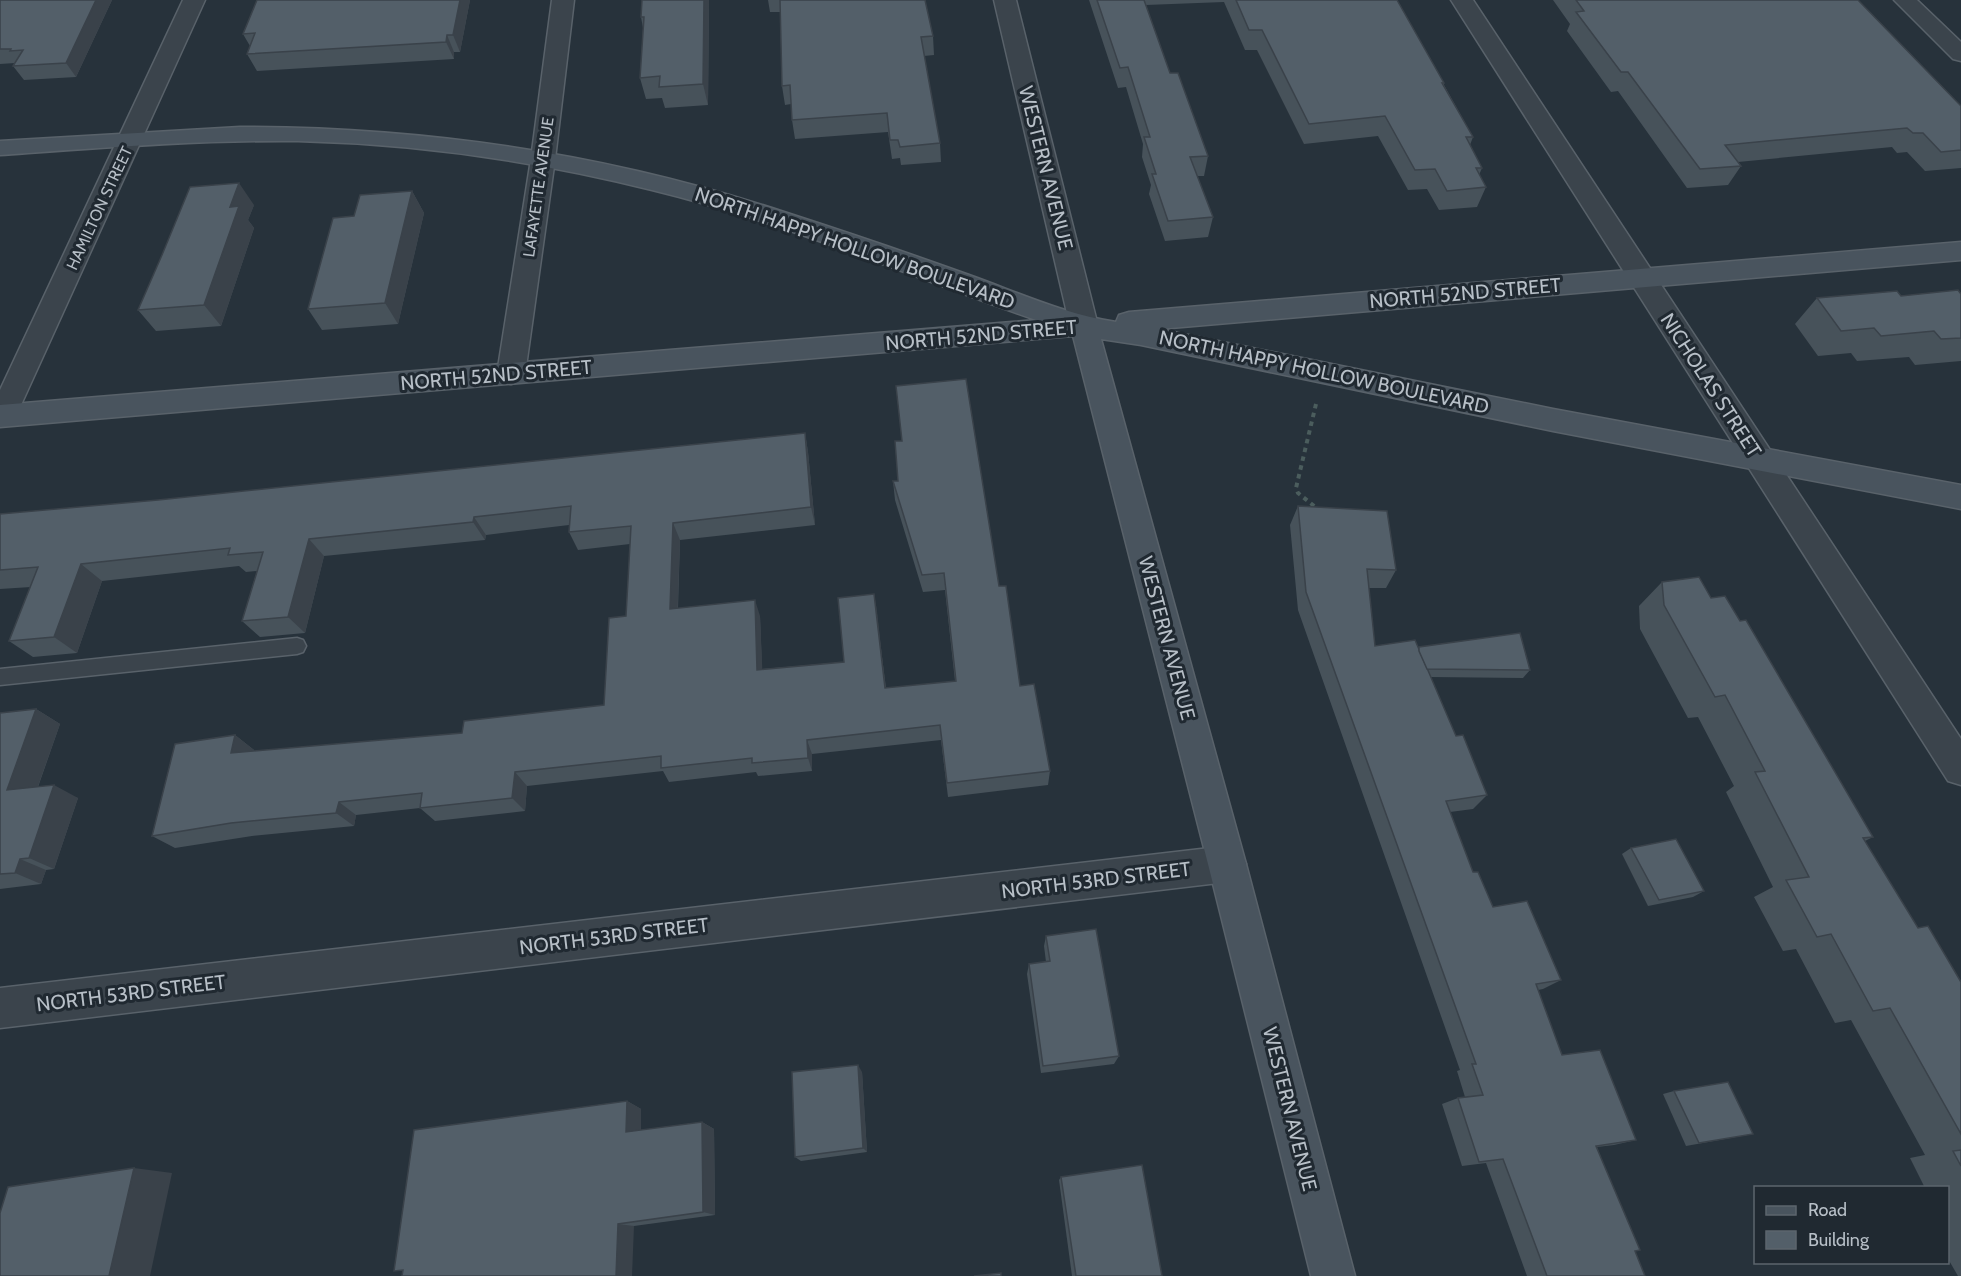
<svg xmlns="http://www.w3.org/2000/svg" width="1961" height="1276" font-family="Cabin,sans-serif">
  <rect width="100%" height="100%" fill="#27323b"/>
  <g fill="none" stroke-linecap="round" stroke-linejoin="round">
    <g stroke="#59626a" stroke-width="3">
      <polygon id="lane" points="297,638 303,640 306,646 303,652 297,654 0,685 0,669"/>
    </g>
    <g stroke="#59626a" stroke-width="3">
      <g id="street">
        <polygon points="183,0 205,0 16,416 12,424 0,426 0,390"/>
        <polygon points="552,0 574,0 555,159 525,374 521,381 511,384 501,381 497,374 531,159"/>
        <polygon points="994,0 1016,0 1098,326 1094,333 1084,336 1074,333 1070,326"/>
        <polygon points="1451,0 1473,0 1961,739 1961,785 1948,781"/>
        <polygon points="1894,0 1917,0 1961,42 1961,61 1953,59"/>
        <polygon points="1227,846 1240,851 1246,864 1240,877 1227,882 0,1028 0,988"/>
      </g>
    </g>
    <g stroke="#59626a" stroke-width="3">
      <path id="secondary" d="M240,127C426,127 608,154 784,212C846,232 908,253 969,275C1017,292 1064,314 1116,322L1119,315L1129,312L1961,242V260L1159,329L1553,409L1961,485V509L1553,431L1141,345L1101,339L1246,864L1355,1276H1311L1208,864L1073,336L0,427V405L1036,320C908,276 784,222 652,190C537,161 417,144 298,141C199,140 99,148 0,155V141Z"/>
    </g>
    <polyline stroke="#4b5d5d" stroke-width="4" stroke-dasharray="4.5 4.5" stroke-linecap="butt" points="1316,404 1296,488 1298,493 1319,510"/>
    <use href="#lane" fill="#3b444c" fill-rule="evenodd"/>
    <use href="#street" fill="#3b444c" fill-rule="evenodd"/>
    <use href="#secondary" fill="#49545e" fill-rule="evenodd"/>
  </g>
  <g fill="#47525a">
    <polygon points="0,0 112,0 76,77 24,80 13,66 15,63 0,64"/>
    <polygon points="470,0 460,52 454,52 454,59 257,71 247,54 250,46 243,34"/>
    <polygon points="709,0 708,105 665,108 662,98 646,99 640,78 643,28 641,17"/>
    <polygon points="768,0 925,0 933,36 934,55 924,56 940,143 941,162 901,165 900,158 892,159 888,132 795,139 792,120 791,104 785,105 782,86 780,12 770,12"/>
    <polygon points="1089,0 1397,0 1444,83 1444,85 1473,137 1470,145 1482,168 1479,175 1486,187 1477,207 1439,210 1427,189 1408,190 1378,136 1304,144 1257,50 1245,50 1224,2 1146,5 1170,73 1208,156 1204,176 1197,176 1213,217 1208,237 1165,241 1149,194 1151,185 1142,157 1143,144 1126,87 1118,88"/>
    <polygon points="1553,0 1858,0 1961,106 1961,168 1925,171 1907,152 1897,153 1892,147 1738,162 1741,166 1728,185 1687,188 1618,91 1611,92 1567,31 1570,24"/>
    <polygon points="412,191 424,213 398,324 322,330 308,309 354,216"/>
    <polygon points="254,205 248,220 254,228 221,326 156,331 138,310"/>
    <polygon points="1961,294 1961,361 1915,365 1909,357 1857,361 1851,353 1818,356 1795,324 1817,298"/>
    <polygon points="805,433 808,452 815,525 680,540 678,608 760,616 762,669 844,662 874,594 886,688 955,681 945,590 923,592 895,500 893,481 999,586 1020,686 1050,771 1048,785 948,797 941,740 812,754 812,771 758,776 756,772 669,782 663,771 527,786 525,811 435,821 420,808 356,815 354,826 252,836 175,848 152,836 235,735 254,750 254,751 462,733 604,705 626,616 630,544 578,550 569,532 569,525 486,535 485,540 324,556 305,633 260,637 242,621 257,571 246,572 239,566 102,581 77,653 33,657 9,641 31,587 0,589 0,514 158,500"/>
    <polygon points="1298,506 1396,570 1386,588 1369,588 1375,646 1418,648 1419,647 1530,670 1523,678 1430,677 1456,736 1487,795 1473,809 1450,812 1473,872 1493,907 1561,980 1543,989 1538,990 1562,1055 1636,1140 1614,1145 1597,1147 1635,1251 1645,1276 1527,1276 1486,1163 1462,1166 1442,1104 1458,1098 1465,1097 1457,1071 1460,1070 1298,610 1290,525"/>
    <polygon points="1662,582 1711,598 1740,621 1873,837 1865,841 1918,928 1961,982 1961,1276 1958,1276 1947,1257 1947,1188 1925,1188 1910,1158 1925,1155 1851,1020 1835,1023 1796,949 1783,951 1754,897 1773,887 1726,792 1734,786 1698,717 1688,718 1640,629 1639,606"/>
    <polygon points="36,709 60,724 38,787 78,798 54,869 46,870 41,884 0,889 0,713"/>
    <polygon points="1631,848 1704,891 1693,897 1648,906 1622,854"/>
    <polygon points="1046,936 1119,1056 1114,1064 1041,1073 1027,974 1029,964 1046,962 1044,946"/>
    <polygon points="862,1072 867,1152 801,1161 795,1157"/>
    <polygon points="1674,1091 1753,1134 1686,1146 1663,1094"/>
    <polygon points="627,1101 641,1109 641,1130 702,1122 714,1129 715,1215 634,1226 403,1271 394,1271"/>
    <polygon points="1061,1177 1162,1276 1072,1276 1059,1180"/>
  </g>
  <g fill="#3a424a">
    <polygon points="96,0 112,0 76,77 66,63"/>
    <polygon points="460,0 470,0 460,52 453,35"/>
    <polygon points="704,0 709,0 708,105 703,84"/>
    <polygon points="447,35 454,52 454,59 446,42"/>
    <polygon points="239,183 254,205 248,220 254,228 221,326 204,305 230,207"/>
    <polygon points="412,191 424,213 398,324 385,303"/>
    <polygon points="805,433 808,452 815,525 811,507"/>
    <polygon points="474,517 486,535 485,540 473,522"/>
    <polygon points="673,523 680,540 677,626 670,609"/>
    <polygon points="309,539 324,556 305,633 288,617"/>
    <polygon points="81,564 102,581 77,653 54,637"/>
    <polygon points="874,594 877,611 887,703 885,688"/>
    <polygon points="755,600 760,616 763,685 757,670"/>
    <polygon points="36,709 60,724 32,803 7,790"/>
    <polygon points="235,735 254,750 250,767 231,753"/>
    <polygon points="807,740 812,754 812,771 808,758"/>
    <polygon points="515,772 527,786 525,811 512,798"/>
    <polygon points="54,785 78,798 54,869 29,858"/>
    <polygon points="339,802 356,815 354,826 336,813"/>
    <polygon points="20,859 46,870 41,884 15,873"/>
    <polygon points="858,1065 862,1072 867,1152 863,1148"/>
    <polygon points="627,1101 641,1109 641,1138 626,1132"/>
    <polygon points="702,1122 714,1129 715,1215 703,1212"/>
    <polygon points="134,1168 172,1173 150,1276 109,1276"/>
    <polygon points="618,1224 634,1226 632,1276 616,1276"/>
  </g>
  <g fill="#535f69" stroke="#3a424a" stroke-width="1.5">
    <polygon points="0,0 96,0 66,63 13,66 23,50 10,51 11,49 0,49"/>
    <polygon points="257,0 460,0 453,35 447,35 446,42 247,54 255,33 243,34"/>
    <polygon points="642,0 704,0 703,84 659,87 660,76 640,78 644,17 641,17"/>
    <polygon points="780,0 925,0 933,36 921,37 940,143 900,147 898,140 890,140 887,113 792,120 790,85 782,86"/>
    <polygon points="1097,0 1144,0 1170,73 1178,73 1208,156 1190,157 1213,217 1168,221 1152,174 1156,174 1144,137 1150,137 1128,67 1120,68"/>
    <polygon points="1236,0 1397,0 1444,83 1442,83 1473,137 1466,137 1482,168 1476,168 1486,187 1447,191 1435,169 1415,170 1385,116 1309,124 1262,30 1249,30"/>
    <polygon points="1576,0 1858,0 1961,106 1961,150 1941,152 1923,133 1913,133 1907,128 1725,145 1741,166 1700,169 1628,72 1621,72 1576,12 1584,11"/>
    <polygon points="239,183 230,207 239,206 204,305 138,310 162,255 190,187"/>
    <polygon points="412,191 385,303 308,309 333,218 354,216 360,195"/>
    <polygon points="1958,290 1961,294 1961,338 1941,339 1934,331 1881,336 1874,328 1841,331 1817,298 1897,291 1901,296"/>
    <polygon points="966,379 999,586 1006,586 1020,686 1034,684 1050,771 947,783 940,725 807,740 808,758 752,763 752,758 661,768 661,756 515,772 512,798 420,808 422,793 339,802 336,813 231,823 152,836 175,744 235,735 231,753 462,733 464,721 604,705 609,618 626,616 631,526 569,532 571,506 474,517 473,522 309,539 288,617 242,621 263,552 228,555 230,548 81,564 54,637 9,641 38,567 0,570 0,514 158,500 805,433 811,507 673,523 670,609 755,600 757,670 844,662 838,598 874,594 885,688 956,681 944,573 922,575 893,481 898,481 895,441 902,441 896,386"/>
    <polygon points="1298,506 1387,511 1396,570 1367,569 1375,646 1415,640 1456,736 1463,735 1487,795 1446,801 1473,872 1478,872 1493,907 1527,901 1561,980 1536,984 1562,1055 1600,1050 1636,1140 1596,1146 1640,1250 1635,1251 1645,1276 1547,1276 1503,1159 1479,1162 1458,1098 1483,1095 1472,1064 1476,1064 1306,592"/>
    <polygon points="1699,577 1711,598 1725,596 1740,621 1746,620 1873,837 1863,838 1918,928 1928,926 1961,982 1961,1134 1890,1008 1873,1011 1831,934 1817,937 1786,880 1809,877 1755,772 1765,771 1725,695 1715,697 1664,605 1662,582"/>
    <polygon points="1520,633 1530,670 1427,669 1419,651 1419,647"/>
    <polygon points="36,709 7,790 54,785 29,858 20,859 15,873 0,874 0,713"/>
    <polygon points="1676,839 1704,891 1659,900 1631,848"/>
    <polygon points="1096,929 1119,1056 1043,1066 1029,964 1050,961 1046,936"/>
    <polygon points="858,1065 863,1148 795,1157 792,1072"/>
    <polygon points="1728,1082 1753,1134 1699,1143 1674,1091"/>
    <polygon points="627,1101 626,1132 702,1122 703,1212 618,1224 616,1276 402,1276 403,1270 394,1271 414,1130"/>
    <polygon points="1961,1150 1961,1166 1953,1151"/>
    <polygon points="1142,1165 1162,1276 1076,1276 1061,1177"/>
    <polygon points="134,1168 109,1276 0,1276 0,1213 8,1187"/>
    <polygon points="1001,1273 1001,1276 974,1276"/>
  </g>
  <g text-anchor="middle" stroke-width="6" stroke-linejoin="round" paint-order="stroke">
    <g font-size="16" fill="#b7bfc7" stroke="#202931">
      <text transform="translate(538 187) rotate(-82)" y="6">LAFAYETTE AVENUE</text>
      <text transform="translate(99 208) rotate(-65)" y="6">HAMILTON STREET</text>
    </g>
    <g font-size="20" fill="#b7bfc7" stroke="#202931">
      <text transform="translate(1046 168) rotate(76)" y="7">WESTERN AVENUE</text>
      <text transform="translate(855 248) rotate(19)" y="7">NORTH HAPPY HOLLOW BOULEVARD</text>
      <text transform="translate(1465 293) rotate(-5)" y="7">NORTH 52ND STREET</text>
      <text transform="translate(981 335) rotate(-5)" y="7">NORTH 52ND STREET</text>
      <text transform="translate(1324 372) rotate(12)" y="7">NORTH HAPPY HOLLOW BOULEVARD</text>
      <text transform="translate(496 375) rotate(-5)" y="7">NORTH 52ND STREET</text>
      <text transform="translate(1711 385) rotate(57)" y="7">NICHOLAS STREET</text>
      <text transform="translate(1167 638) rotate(75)" y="7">WESTERN AVENUE</text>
      <text transform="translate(1096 880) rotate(-7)" y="7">NORTH 53RD STREET</text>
      <text transform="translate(614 936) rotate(-7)" y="7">NORTH 53RD STREET</text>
      <text transform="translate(131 993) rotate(-7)" y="7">NORTH 53RD STREET</text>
      <text transform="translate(1290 1109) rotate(76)" y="7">WESTERN AVENUE</text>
    </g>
  </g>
  <rect x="1754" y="1186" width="195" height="78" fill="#202931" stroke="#5c656d" stroke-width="1.5"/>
  <rect x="1766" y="1206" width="30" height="9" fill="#49545e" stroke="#5c656d" stroke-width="1.5"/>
  <text x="1808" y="1216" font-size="18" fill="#b7bfc7">Road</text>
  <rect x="1766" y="1231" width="30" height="18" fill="#535f69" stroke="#5c656d" stroke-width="1.5"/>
  <text x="1808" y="1246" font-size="18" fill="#b7bfc7">Building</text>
</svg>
